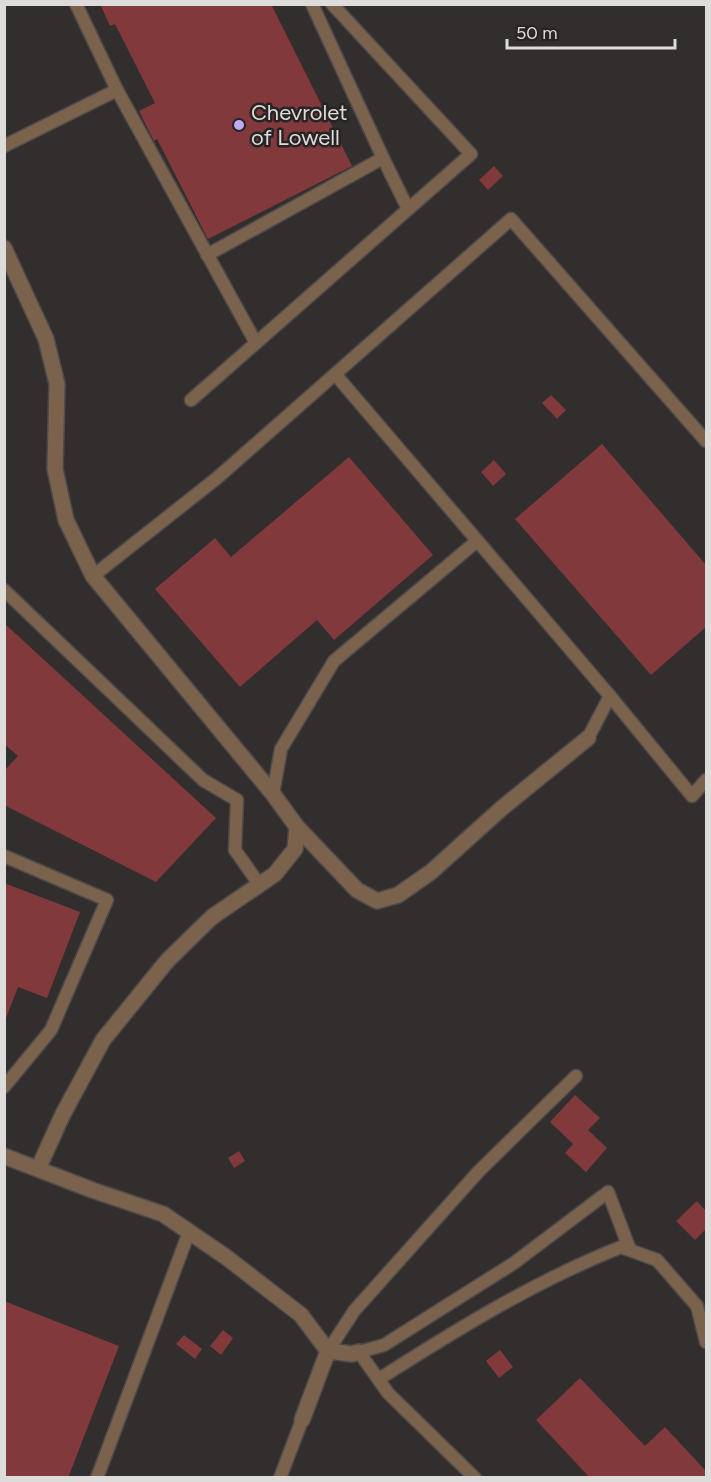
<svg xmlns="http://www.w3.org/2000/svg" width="711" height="1482" font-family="Figtree,sans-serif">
  <rect width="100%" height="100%" fill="#312e2d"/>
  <g fill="#81393c">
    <polygon points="100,4 271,4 352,166 208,239 157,139 154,141 139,111 155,103 115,24 110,26"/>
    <polygon points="494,166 503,176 488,190 479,180"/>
    <polygon points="551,395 566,410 557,419 542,403"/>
    <polygon points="602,444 706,565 706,627 651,675 515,519"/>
    <polygon points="349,457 433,555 334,640 317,620 240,687 155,589 215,538 231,557"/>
    <polygon points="494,460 506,474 493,486 481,472"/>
    <polygon points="4,623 216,818 156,882 4,805 4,771 18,756 4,744"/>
    <polygon points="4,883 80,912 47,998 18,987 5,1021"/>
    <polygon points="575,1095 600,1118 588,1130 607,1148 586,1172 565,1153 573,1144 550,1122"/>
    <polygon points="239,1151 245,1161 234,1168 228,1158"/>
    <polygon points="697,1201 706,1211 706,1229 695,1240 676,1221"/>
    <polygon points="4,1301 119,1346 68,1478 4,1478"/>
    <polygon points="223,1330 233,1338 221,1355 210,1346"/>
    <polygon points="184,1335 202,1349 195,1359 176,1344"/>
    <polygon points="500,1350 513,1367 499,1378 486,1361"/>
    <polygon points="580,1378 645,1446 665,1427 706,1471 706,1478 590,1478 536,1420"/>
  </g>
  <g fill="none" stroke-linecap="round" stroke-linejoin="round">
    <g stroke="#4d4a49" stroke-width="15">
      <g id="lane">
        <polyline points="76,4 117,90 256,343"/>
        <polyline points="4,146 117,90"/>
        <polyline points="383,158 408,209"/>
        <polyline points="207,255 383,158 312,4"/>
        <polyline points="335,374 610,696 588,738"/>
        <polyline points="191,400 471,154 332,4"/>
        <polyline points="93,576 217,478 511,219 706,441"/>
        <polyline points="4,590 203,780 237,800 235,850 259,884"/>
        <polyline points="610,696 692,796 706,780"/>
        <polyline points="273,794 281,749 334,661 477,541"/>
        <polyline points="4,856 107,900 51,1030 4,1087"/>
        <polyline points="328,1351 354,1311 479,1171 576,1076"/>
        <path d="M379,1379C456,1330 535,1281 621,1247L657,1260L697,1306L706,1342"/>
        <polyline points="97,1478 189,1232"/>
        <polyline points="280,1478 302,1420"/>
        <polyline points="475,1478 388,1393 359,1352 384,1345 514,1263 608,1192 630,1250"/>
      </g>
    </g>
    <g stroke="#4d4a49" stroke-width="18">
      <g id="street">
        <polyline points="4,248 46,339 57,384 55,469 66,520 93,576 273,794 297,827 357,890 377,901 398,895 431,872 502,808 588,738"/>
        <polyline points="4,1156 92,1190 163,1214 226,1257 301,1315 328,1351"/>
        <polyline points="38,1169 63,1114 103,1040 167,961 212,917 275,874 295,849 297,827"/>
        <polyline points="328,1351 352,1354 359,1352"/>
        <polyline points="302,1420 328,1351"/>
      </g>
    </g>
    <use href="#lane" stroke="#7b624d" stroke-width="12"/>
    <use href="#street" stroke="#7b624d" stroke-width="15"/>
  </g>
  <circle fill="#bfa9f4" stroke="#272423" stroke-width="2" cx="239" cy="125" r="6"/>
  <g text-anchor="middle" stroke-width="5" stroke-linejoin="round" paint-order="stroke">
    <g font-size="22" fill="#dedcdb" stroke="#272423" text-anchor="start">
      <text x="251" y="120">Chevrolet<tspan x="251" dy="25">of Lowell</tspan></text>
    </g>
  </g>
  <rect width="711" height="1482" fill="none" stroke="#dedcdb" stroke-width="12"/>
  <path d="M507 39v9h168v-9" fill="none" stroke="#dedcdb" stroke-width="3"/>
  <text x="516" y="39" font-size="18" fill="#dedcdb" stroke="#272423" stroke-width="4.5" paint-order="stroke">50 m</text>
</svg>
